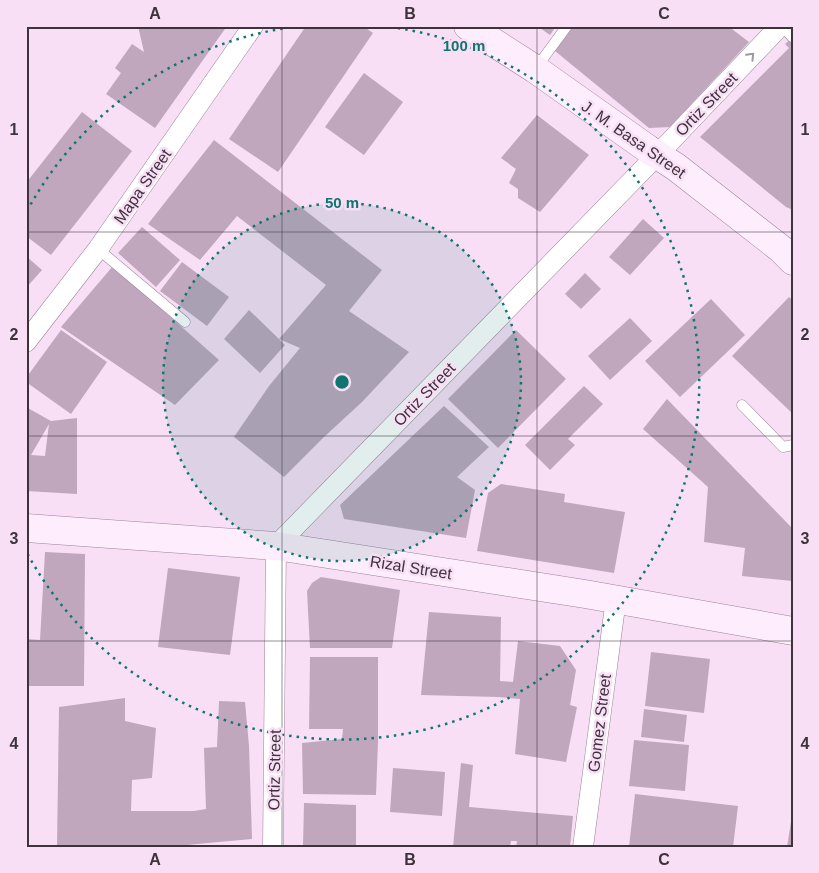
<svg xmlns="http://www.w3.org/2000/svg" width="819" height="873" font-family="Helvetica,sans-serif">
  <rect width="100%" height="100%" fill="#f9dff6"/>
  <g fill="#c0a7bd" fill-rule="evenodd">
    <polygon points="138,26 227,26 155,128 106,94 121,73 115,68 132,44 144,52"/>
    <polygon points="306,26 363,26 373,33 278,172 229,139"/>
    <polygon points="537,26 556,26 550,35"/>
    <polygon points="573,26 728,26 749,42 670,127 649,128 555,51"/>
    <polygon points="793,37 793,210 786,207 700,137 789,48 785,44"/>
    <polygon points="364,73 403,102 364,155 325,127"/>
    <polygon points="82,112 132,151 51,255 26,236 26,183"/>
    <polygon points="537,115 589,155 540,212 518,198 518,189 509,183 516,169 501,158"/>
    <polygon points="214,140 382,270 349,311 409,352 362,402 324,437 284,477 234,437 269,386 300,348 279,339 285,345 260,373 224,339 249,310 279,339 326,285 237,216 200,260 148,224"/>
    <polygon points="643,219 664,238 630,275 609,257"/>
    <polygon points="142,227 180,260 156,287 118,253"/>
    <polygon points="26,256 42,270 26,288"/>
    <polygon points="182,262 229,297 207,326 160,291"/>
    <polygon points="113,266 219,360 175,405 61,327"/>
    <polygon points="585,273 601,289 581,309 565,294"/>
    <polygon points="789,297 793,300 793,414 732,356"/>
    <polygon points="711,299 745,335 680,397 645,361"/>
    <polygon points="630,318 652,341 610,380 588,356"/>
    <polygon points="61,330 107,362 71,414 26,382 26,378"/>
    <polygon points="516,330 566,379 498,448 448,399"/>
    <polygon points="584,386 603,404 568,439 575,445 550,470 525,445"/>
    <polygon points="667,399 793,529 793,581 742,576 745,548 704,542 708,487 643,429"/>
    <polygon points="444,406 489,447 457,477 475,490 466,538 344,519 340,505"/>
    <path d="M26,407L51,421L77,418V494L26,491ZM49,424L45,456L31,455Z"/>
    <polygon points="501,484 565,494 564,502 625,512 614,573 477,551 488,493"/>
    <polygon points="45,552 85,554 84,686 26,686 26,639 40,640"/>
    <polygon points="168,568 240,577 230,655 158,647"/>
    <polygon points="321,577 400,590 392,648 310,648 307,591 312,583"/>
    <polygon points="429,612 501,617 500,681 513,682 518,641 560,646 576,670 570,705 577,707 566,762 515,754 520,699 498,697 421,695"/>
    <polygon points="651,652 710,659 704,713 645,706"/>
    <polygon points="310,657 378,657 378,742 376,795 303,794 302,743 342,739 343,729 309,729"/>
    <polygon points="125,698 125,721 156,728 152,778 132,780 131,811 194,811 206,809 204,748 217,747 219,701 245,702 249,746 252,839 197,844 187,845 187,847 57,847 59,707"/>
    <polygon points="644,709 687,715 684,742 641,737"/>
    <polygon points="634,740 689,745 685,791 629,786"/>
    <polygon points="461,763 473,765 469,807 573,816 570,847 516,847 517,841 511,841 510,847 453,847"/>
    <polygon points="393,768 445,772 442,816 390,812"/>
    <polygon points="635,794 738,806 733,847 629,847"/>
    <polygon points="304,803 356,805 356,847 303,847"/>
    <polygon points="792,815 793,847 787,847"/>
  </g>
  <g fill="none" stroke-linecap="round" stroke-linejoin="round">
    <g stroke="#9b8398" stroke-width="11">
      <g id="lane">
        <polyline points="782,26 792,37"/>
        <polyline points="536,68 567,26"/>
        <polyline points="98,249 185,322"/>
        <polyline points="742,405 783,447 793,445"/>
      </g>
    </g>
    <g stroke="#9b8398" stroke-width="21">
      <g id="street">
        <polyline points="26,342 98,249 253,26"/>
        <polyline points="273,847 276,546 664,148 780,26"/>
        <polyline points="583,847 616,599"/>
      </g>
    </g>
    <g stroke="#9b8398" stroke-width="29">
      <g id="secondary">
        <polyline points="468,26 535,69 648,149 676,167 781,249 793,261"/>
        <polyline points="26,528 276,546 585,594 793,631"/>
      </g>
    </g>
    <use href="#lane" stroke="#fff" stroke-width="10"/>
    <use href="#street" stroke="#fff" stroke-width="20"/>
    <use href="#secondary" stroke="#feedfc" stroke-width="28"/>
  </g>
  <defs><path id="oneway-chevron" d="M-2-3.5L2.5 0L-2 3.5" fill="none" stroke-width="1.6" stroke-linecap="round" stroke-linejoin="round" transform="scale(1.25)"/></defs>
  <use stroke="#9e999e" href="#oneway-chevron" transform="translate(751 56) rotate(-46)"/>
  <path fill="none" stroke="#3d333c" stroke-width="1" stroke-opacity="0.55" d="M282,26V847M537,26V847M26,232H793M26,436H793M26,641H793"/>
  <circle cx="342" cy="382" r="179" fill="#0f766e" fill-opacity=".12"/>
  <g fill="none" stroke="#0f766e" stroke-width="2.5" stroke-dasharray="2.5 5">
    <circle cx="342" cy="382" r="179"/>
    <path d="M27 211A358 358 0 0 1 301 26M383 26A358 358 0 1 1 27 553"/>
  </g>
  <g text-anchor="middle" stroke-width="5" stroke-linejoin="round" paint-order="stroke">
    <g font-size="16" fill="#3d333c" stroke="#f9dff6">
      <text transform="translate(706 104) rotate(-46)" y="6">Ortiz Street</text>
      <text transform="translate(634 139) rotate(35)" y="6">J. M. Basa Street</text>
      <text transform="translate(142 186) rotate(-55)" y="6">Mapa Street</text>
      <text transform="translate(424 394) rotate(-46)" y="6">Ortiz Street</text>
      <text transform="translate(411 567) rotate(9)" y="6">Rizal Street</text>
      <text transform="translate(599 723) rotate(-83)" y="6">Gomez Street</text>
      <text transform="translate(274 770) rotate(-89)" y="6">Ortiz Street</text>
    </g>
  </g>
  <circle cx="342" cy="382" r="8" fill="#0f766e" stroke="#f9dff6" stroke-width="2.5"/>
  <g font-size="15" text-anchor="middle" font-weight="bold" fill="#0f766e" stroke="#f9dff6" stroke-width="5" stroke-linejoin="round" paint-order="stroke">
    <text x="464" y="51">100 m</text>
    <text x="342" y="208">50 m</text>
  </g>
  <rect width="819" height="873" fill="none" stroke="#f9dff6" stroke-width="55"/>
  <rect x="28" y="28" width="764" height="818" fill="none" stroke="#3d333c" stroke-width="2"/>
  <g font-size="16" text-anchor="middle" font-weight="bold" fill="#3d333c">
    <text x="155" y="19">A</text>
    <text x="410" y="19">B</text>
    <text x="664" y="19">C</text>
    <text x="14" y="135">1</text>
    <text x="805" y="135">1</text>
    <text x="14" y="340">2</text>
    <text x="805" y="340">2</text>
    <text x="14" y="544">3</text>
    <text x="805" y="544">3</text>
    <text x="14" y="749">4</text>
    <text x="805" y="749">4</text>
    <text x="155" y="865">A</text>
    <text x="410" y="865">B</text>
    <text x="664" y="865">C</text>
  </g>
</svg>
